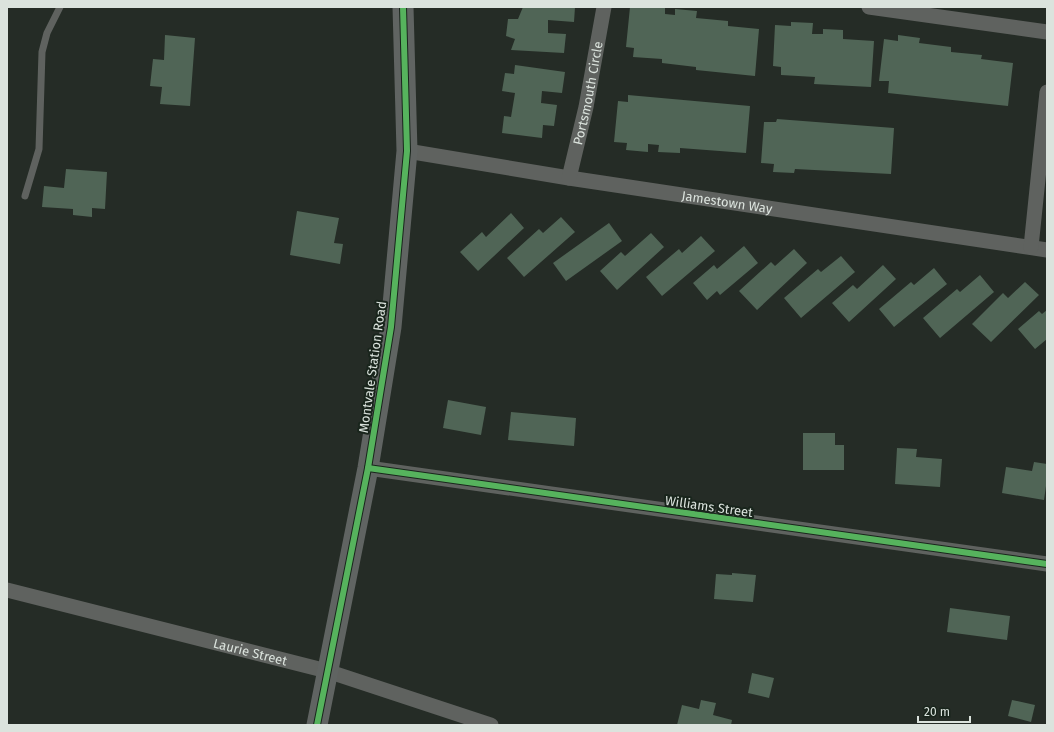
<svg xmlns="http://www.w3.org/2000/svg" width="1054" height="732" font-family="'Fira Sans',sans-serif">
  <rect width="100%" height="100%" fill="#252c26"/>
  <g fill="#506556">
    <polygon points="523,7 575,7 574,22 548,20 548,33 566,34 564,53 511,50 515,39 506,36 508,19 518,19"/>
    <polygon points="630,7 665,7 665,14 675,15 675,9 697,11 696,18 728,21 728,26 759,29 755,76 696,70 696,67 662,63 662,59 633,57 634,48 626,47"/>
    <polygon points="791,22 813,23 812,34 823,34 823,29 843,30 843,39 874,41 871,87 814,84 815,77 781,75 781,67 773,66 775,25 791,26"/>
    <polygon points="165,35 195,38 190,106 160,104 162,87 150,86 153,59 164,60"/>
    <polygon points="898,35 920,38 919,43 951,47 951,52 982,55 981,59 1013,63 1008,106 888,93 889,81 879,81 884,39 898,41"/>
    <polygon points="515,65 565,72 562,93 542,91 541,103 557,105 554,126 543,125 542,138 502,133 504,116 511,117 515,93 502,91 505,73 514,74"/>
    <polygon points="628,95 750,106 746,153 680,148 680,153 658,152 659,145 648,144 648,152 626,150 627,143 614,142 618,101 628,102"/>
    <polygon points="777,119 894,128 891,174 795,169 794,173 773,172 774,164 761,163 764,122 776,122"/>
    <polygon points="66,169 107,172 105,209 92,208 92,217 73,215 73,209 42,207 44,186 64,188"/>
    <polygon points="297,211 339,218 334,243 343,244 340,264 290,255"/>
    <polygon points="511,213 524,228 478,271 460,252 482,232 486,237"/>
    <polygon points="561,217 575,232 524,277 507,258 539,229 543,233"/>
    <polygon points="609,223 622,241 566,281 553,263"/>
    <polygon points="651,233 664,247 617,290 600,271 621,252 625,256"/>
    <polygon points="701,236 715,251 662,296 646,277 679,249 682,253"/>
    <polygon points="744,246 758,263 720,295 717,291 707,300 693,283 714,265 717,269"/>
    <polygon points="794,249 807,263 757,310 739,291 771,262 775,266"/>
    <polygon points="841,256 855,272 801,318 784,298 818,269 821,272"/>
    <polygon points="883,265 896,279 849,322 832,303 853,285 857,289"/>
    <polygon points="934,268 947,284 894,327 879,309 911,282 914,285"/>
    <polygon points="980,275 994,292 940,338 923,318 957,289 960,292"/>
    <polygon points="1025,282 1039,295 991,342 972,324 1003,293 1008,298"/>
    <polygon points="1047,310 1047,339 1035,349 1018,329 1039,311 1042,314"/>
    <polygon points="448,400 486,407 481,435 443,428"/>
    <polygon points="511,412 576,418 574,446 508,440"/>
    <polygon points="803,433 835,433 835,445 844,445 844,470 803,470"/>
    <polygon points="897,448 917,449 916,457 942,459 940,487 895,484"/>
    <polygon points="1034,462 1047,464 1047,479 1044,500 1002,493 1006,467 1032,471"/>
    <polygon points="732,573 756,575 753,602 714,599 716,574 732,575"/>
    <polygon points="950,608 1010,616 1007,640 947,632"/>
    <polygon points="752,673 774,678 769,698 748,693"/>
    <polygon points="701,700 716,703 713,715 732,720 731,725 677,725 682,705 699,709"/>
    <polygon points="1012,700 1035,705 1031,722 1008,716"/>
  </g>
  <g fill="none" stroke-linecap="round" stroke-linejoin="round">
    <polyline stroke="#5f625f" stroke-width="7" points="25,196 39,149 42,52 47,33 60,7"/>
    <g stroke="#5f625f" stroke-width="15">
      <polyline points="869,7 1047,32"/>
      <path id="s1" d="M407,151L569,178L1047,250"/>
      <path id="s2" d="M569,178L586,107L604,7"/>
      <polyline points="1031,247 1047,92"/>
      <polyline points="368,468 1047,564"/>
      <path id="s3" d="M7,590L327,671L491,725"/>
    </g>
    <polyline stroke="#606462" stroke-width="21" points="317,725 368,468 391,327 407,151 403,7"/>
    <g stroke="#19251c" stroke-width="8">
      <g id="cycleway">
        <polyline points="368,468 1047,564"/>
        <polyline points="317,725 368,468 391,327 407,151 403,7"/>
      </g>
    </g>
    <use href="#cycleway" stroke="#56b35d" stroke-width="6"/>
  </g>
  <g text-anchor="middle" stroke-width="4" stroke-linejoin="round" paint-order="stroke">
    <g font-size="13" fill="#dbe3dd" stroke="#19251c">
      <text dy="5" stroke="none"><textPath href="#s2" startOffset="87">Portsmouth Circle</textPath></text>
      <text dy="5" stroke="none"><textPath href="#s1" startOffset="324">Jamestown Way</textPath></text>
      <text transform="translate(372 367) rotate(-82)" y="5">Montvale Station Road</text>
      <text transform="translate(709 506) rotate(8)" y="5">Williams Street</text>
      <text dy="5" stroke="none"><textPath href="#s3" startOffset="251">Laurie Street</textPath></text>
    </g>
  </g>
  <rect width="1054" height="732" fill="none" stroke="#dbe3dd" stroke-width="16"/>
  <path d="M918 716v6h52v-6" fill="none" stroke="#dbe3dd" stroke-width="2"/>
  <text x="924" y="716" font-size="12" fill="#dbe3dd" stroke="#19251c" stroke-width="3" paint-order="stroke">20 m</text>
</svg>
